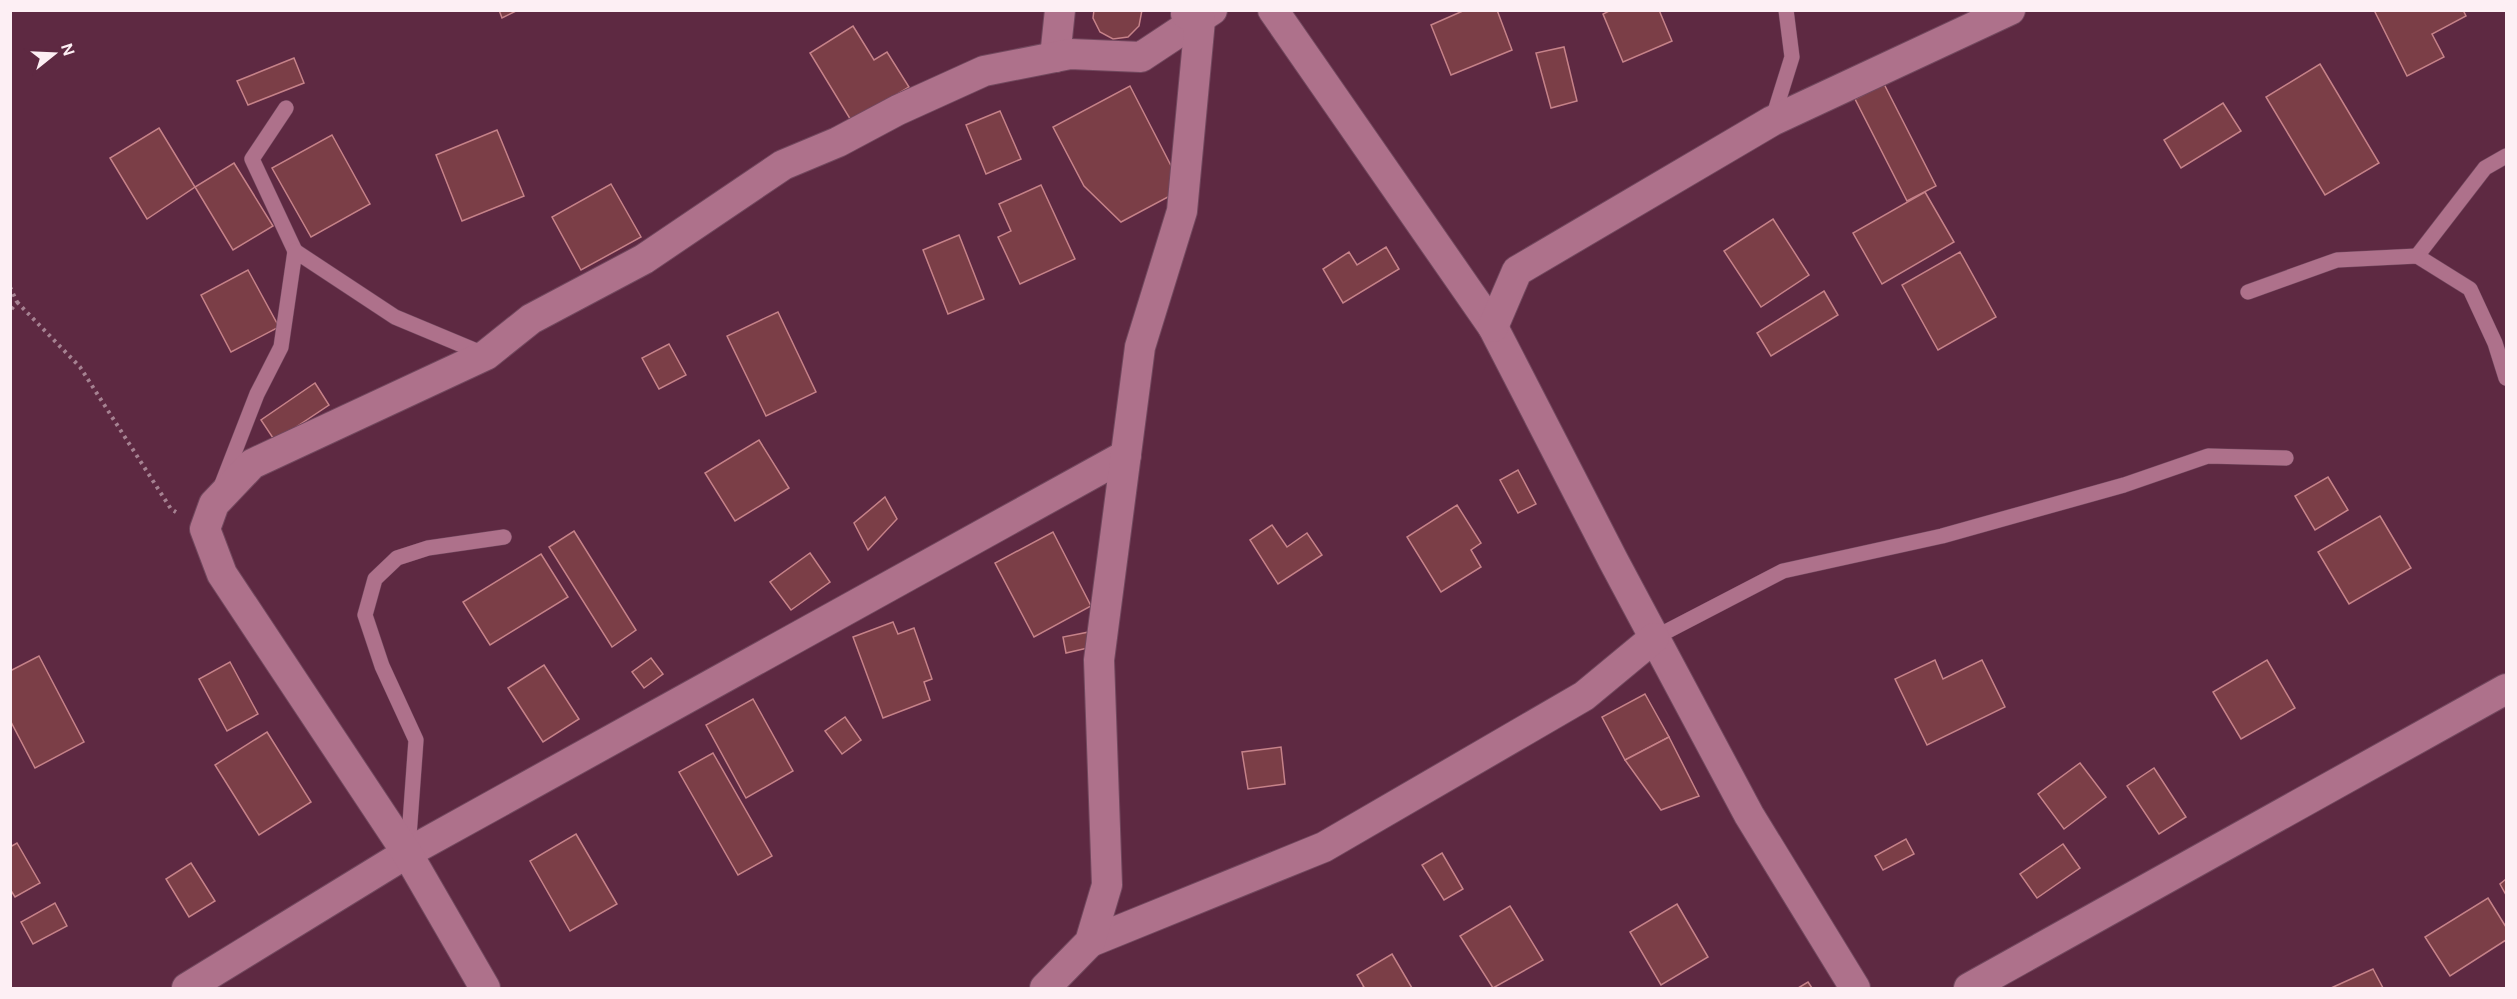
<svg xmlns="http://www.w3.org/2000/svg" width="2517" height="999" font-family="'DM Sans',sans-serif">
  <rect width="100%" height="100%" fill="#5e2942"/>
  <g fill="#7b3e47" stroke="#c68289" stroke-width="1.5">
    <polygon points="499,10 518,10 502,18"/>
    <polygon points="1094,10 1142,10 1139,26 1128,37 1113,39 1100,32 1093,18"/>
    <polygon points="1465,10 1497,10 1512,50 1451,75 1431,25"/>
    <polygon points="1611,10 1659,10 1672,41 1623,62 1603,14"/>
    <polygon points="2374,10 2463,10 2466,16 2432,34 2444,57 2407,76"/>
    <polygon points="853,26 874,60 887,52 909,87 852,122 810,53"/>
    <polygon points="1564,47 1577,101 1551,108 1536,53"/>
    <polygon points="294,58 304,83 248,105 237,81"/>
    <polygon points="2320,64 2379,163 2325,195 2266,97"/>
    <polygon points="1884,84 1936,186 1907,201 1855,99"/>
    <polygon points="1130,86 1183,189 1121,222 1084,186 1053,127"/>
    <polygon points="2223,103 2241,131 2181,168 2164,140"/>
    <polygon points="1000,111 1021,159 986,174 966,125"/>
    <polygon points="159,128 195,187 147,219 110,158"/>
    <polygon points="497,130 524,196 462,221 436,155"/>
    <polygon points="332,135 370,204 311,237 272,168"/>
    <polygon points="234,163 273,226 233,250 195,187"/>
    <polygon points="611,184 641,237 581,270 552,217"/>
    <polygon points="1041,185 1075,259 1020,284 998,237 1011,231 999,204"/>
    <polygon points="1925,192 1954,242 1882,284 1853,233"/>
    <polygon points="1773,219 1809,275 1761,307 1724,251"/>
    <polygon points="959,235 984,299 948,314 923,250"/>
    <polygon points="1386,247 1399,269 1343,303 1323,269 1349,252 1357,265"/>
    <polygon points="1960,252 1996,317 1938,350 1902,285"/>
    <polygon points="248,270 279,327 231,352 201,295"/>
    <polygon points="1824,291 1838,315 1771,356 1757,333"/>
    <polygon points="778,312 816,392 766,416 727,336"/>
    <polygon points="669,344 686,375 659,389 642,358"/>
    <polygon points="315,383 329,405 275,441 261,420"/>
    <polygon points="759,440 789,488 735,521 705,473"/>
    <polygon points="1518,470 1536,504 1518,513 1500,480"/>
    <polygon points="2328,477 2348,510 2315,530 2295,496"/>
    <polygon points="885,497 897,519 868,550 854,523"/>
    <polygon points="1457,505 1481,543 1471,550 1481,567 1441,592 1407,537"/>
    <polygon points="2380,516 2411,568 2349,604 2318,552"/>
    <polygon points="1272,525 1287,547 1307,533 1322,555 1278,584 1250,540"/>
    <polygon points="574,531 636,630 612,647 549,547"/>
    <polygon points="1053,532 1091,606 1034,637 995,563"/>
    <polygon points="810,553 830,582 791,610 770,582"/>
    <polygon points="541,554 568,597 490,645 463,602"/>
    <polygon points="893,622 898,634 914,628 932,679 924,682 930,700 883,718 853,637"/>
    <polygon points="1089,632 1092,647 1066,653 1063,637"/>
    <polygon points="39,656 84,742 35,768 10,720 10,671"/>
    <polygon points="651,658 663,674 644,688 632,672"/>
    <polygon points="1935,660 1943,679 1982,660 2005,707 1927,745 1895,679"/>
    <polygon points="2267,660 2295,708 2241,739 2213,692"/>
    <polygon points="230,662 258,714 227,731 199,679"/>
    <polygon points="544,665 579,719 543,742 508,688"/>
    <polygon points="1645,694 1669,737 1625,760 1602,717"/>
    <polygon points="753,699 793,771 746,798 706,725"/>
    <polygon points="845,717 861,740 842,754 825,731"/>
    <polygon points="267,732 311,802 259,835 215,765"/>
    <polygon points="1669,737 1699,796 1661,810 1625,760"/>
    <polygon points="1281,747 1285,784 1248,789 1242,752"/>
    <polygon points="713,753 772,856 738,875 679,772"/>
    <polygon points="2080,763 2106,797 2064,829 2038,794"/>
    <polygon points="2154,768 2186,817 2159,834 2127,786"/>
    <polygon points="576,834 617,904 570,931 530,861"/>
    <polygon points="1906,839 1914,854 1883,870 1875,856"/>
    <polygon points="17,843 40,883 15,897 10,889 10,847"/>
    <polygon points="2063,844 2080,868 2037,898 2020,874"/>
    <polygon points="1442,853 1463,889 1444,900 1422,865"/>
    <polygon points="191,863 215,901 189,917 166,879"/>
    <polygon points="2506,879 2506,895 2500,884"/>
    <polygon points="2488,898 2506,927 2506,940 2450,976 2425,937"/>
    <polygon points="55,903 67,926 33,944 21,922"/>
    <polygon points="1677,904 1708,957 1661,985 1630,932"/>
    <polygon points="1510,906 1543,960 1493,988 1460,936"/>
    <polygon points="1392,954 1412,988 1361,988 1364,987 1357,975"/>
    <polygon points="2373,969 2383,988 2331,988"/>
    <polygon points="1808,982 1812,988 1798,988"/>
  </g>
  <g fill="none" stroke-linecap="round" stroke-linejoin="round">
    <g stroke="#72485e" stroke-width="16">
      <g id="lane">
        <polyline points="286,108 252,159 295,251"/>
        <polyline points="1772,121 1792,57 1786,10"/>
        <polyline points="2417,256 2485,168 2506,156"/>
        <polyline points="2248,292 2337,260 2417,256 2470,289 2495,343 2506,378"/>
        <polyline points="222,484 257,394 281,347 295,251 395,317 486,355"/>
        <polyline points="1654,638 1783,571 1942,536 2124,485 2208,456 2286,458"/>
        <polyline points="408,850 416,740 382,666 365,615 375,579 397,558 428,548 504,537"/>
      </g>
    </g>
    <g stroke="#72485e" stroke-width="32">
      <g id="street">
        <polyline points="1273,10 1493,327 1613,560 1749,815 1855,988"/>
        <polyline points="1055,57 1060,10"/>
        <polyline points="1493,327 1517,271 1772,121 2010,10"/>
        <polyline points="1090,942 1324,847 1584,696 1654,638"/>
        <polyline points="187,988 407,853 1126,455"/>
        <polyline points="485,988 407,853 222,574 205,529 214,504 252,464 486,355 531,319 644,259 783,165 838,142 898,110 984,71 1070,54 1141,57 1212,10"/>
        <polyline points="1045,988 1090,942 1107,885 1099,660 1140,347 1182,211 1200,20 1186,14"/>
        <polyline points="1969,988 2506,689"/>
      </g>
    </g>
    <g stroke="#a68292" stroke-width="4" stroke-dasharray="3 4.5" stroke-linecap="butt">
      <polyline points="10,287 17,302 10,311"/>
      <polyline points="17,302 80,367 171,509 176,512"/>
    </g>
    <use href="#lane" stroke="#ae718b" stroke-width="15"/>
    <use href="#street" stroke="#ae718b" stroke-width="30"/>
  </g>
  <rect width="2517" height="999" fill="none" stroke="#fdeff4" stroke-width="24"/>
  <g transform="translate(54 54) rotate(72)" stroke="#5e2942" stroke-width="4.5" paint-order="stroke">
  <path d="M0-4.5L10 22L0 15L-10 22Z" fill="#fdeff4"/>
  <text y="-9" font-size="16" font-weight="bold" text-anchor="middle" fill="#fdeff4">N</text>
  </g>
</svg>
